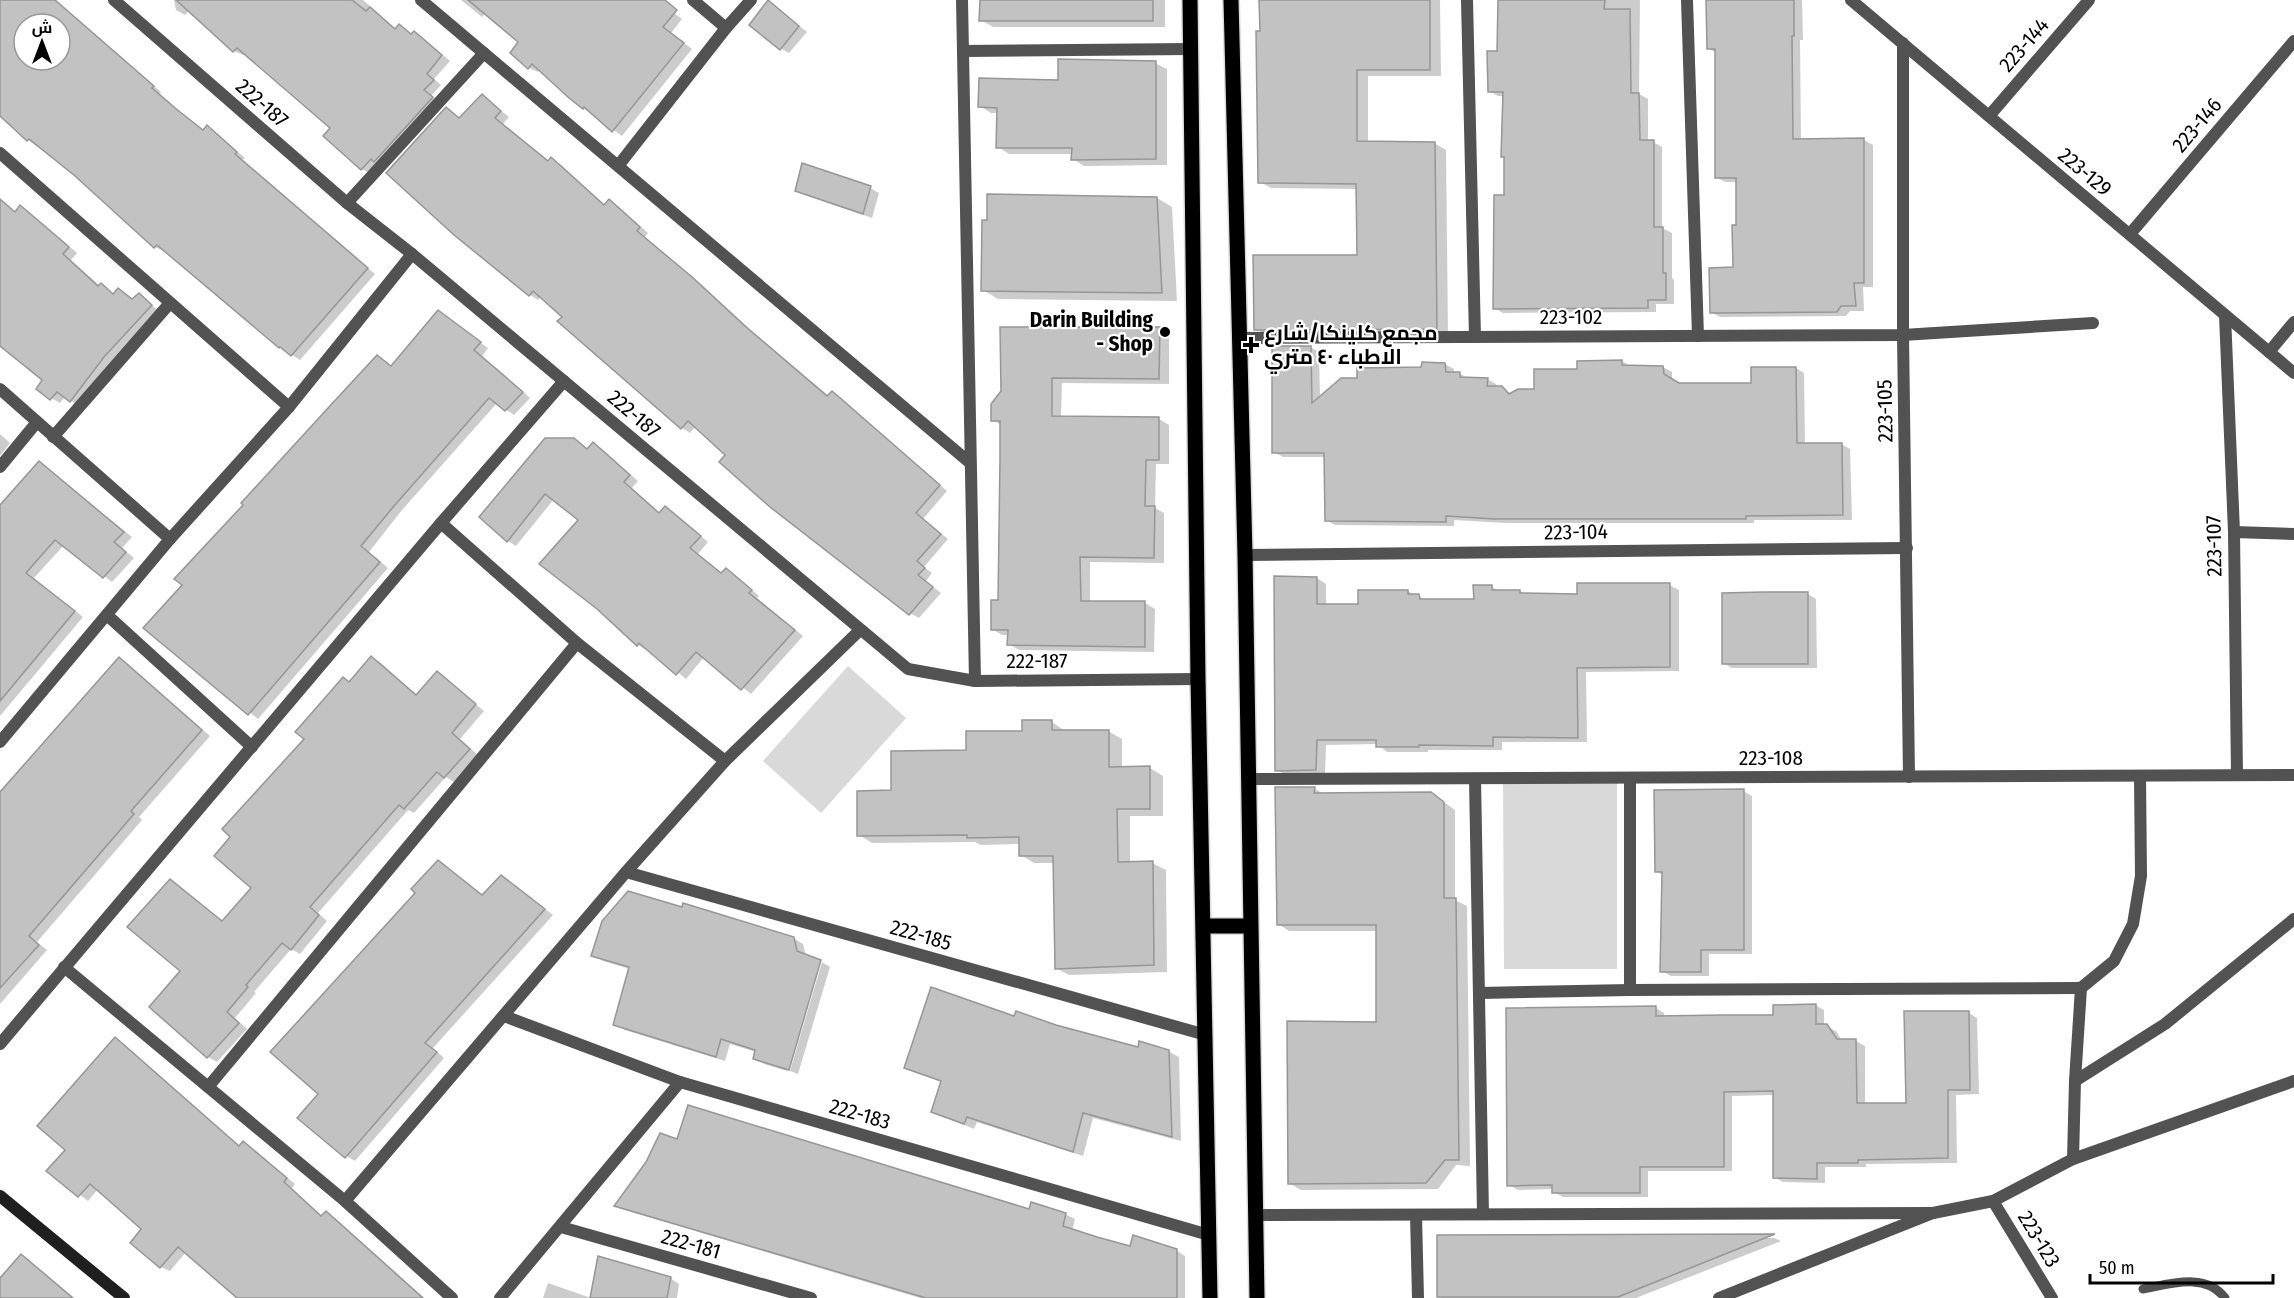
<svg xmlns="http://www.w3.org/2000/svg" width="2294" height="1298" font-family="'Fira Sans Condensed',Cairo,sans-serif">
  <rect width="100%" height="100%" fill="#fff"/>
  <g fill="#d9d9d9">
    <polygon points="848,666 906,718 821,813 763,761"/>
    <polygon points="1503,782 1617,783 1617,969 1504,969"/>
  </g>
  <g fill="#0003" fill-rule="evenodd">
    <path d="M0,0H55L161,92L160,94L184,115L204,131L207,127L215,132L245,158L242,160L375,274L300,360L280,347L165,250L164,251L155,247L76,175L28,140L0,115ZM24,24H60V60H24Z"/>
    <polygon points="174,0 363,0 396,29 400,26 413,35 415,33 423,38 450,61 434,79 441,85 431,96 440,103 371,174 362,169 332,127 245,53 243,55 234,51 190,10 185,15 176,10"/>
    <polygon points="461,0 656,0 682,19 671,33 692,49 622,136 583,108 540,69 538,72 529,68 520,42 486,13 482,17"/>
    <polygon points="981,0 1165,0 1165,27 993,27 981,20"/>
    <polygon points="1260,0 1440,0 1441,76 1368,76 1368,142 1434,143 1446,150 1448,334 1267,335 1256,329 1359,256 1358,189 1271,188 1260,182"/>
    <polygon points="1499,0 1640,0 1639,94 1648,99 1648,142 1653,142 1662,147 1662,228 1672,233 1672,278 1674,280 1674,304 1656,304 1656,312 1503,313 1494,308 1505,197 1505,96 1498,96 1489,91 1498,52"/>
    <polygon points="1708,0 1802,0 1803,40 1800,40 1801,140 1864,140 1873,145 1873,287 1863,287 1864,311 1850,311 1846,316 1720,317 1711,312 1734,269 1737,227 1737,182 1725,182 1716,177 1716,53 1708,48"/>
    <polygon points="769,2 807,32 789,53 780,48"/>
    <polygon points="1155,63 1167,69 1167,165 1084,166 1073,159 1073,154 1009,154 998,147 998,113 991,113 980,106 1059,81"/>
    <polygon points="482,96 509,117 503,124 549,161 551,159 560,164 606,206 609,201 618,206 648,233 645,237 701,284 754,333 829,396 832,393 841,398 947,491 923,519 948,539 924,567 932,573 926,581 941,593 919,618 910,613 696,426 690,433 682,428 541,296 538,300 530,295 454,114 460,119"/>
    <polygon points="870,188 879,193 872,218 805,195 796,190"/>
    <polygon points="1157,198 1172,207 1177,301 998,299 983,290"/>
    <polygon points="6,206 16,212 21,207 29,212 77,253 71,260 100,286 114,294 119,290 134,300 139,295 159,311 79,406 65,397 60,403 51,398 44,380 0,344 0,208"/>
    <polygon points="439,312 488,348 482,356 530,398 514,415 497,403 402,510 369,552 388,568 258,719 145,628 393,367"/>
    <polygon points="1159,329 1169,335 1169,384 1062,383 1061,417 1159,419 1169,425 1169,464 1156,464 1155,508 1164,513 1164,563 1090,562 1090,603 1145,603 1155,609 1154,652 1019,650 1009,644 1009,635 1002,635 992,629 1000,602 1001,425 993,420 993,404"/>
    <polygon points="1310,347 1319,352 1320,398 1358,380 1445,364 1454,369 1454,373 1459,373 1469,379 1487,379 1496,384 1496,388 1501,388 1512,394 1535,391 1578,371 1622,361 1630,366 1663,367 1672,372 1672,380 1679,384 1753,384 1796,368 1804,373 1805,445 1841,444 1850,449 1852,520 1754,520 1754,523 1505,523 1454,520 1454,526 1335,525 1326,520 1326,457 1283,457 1274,452"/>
    <polygon points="0,434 10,443 0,456"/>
    <polygon points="574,439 588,450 593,444 602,449 638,481 632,488 661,514 666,508 674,513 708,542 698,554 723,574 726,570 735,575 759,596 757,598 803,636 751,694 704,657 686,679 648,648 646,650 638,645 580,520 554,499 516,546 508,541"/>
    <polygon points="40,463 132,537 122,548 134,558 112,582 64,545 34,578 83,617 0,716 0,507"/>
    <polygon points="1317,578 1326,584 1326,605 1360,606 1407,591 1429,601 1475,601 1492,587 1499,591 1520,591 1527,595 1578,595 1669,585 1679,590 1679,671 1586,672 1587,742 1502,742 1502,750 1428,750 1428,752 1387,752 1377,744 1326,745 1325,775 1286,775 1277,770"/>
    <polygon points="1808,594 1816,599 1817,668 1732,668 1723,663"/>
    <polygon points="372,658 381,663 418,696 437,673 484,711 460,739 478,755 454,782 446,777 414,813 408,810 318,913 327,921 300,954 291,949 254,992 256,993 235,1018 247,1029 217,1062 208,1057 182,971 171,881 224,922 253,887 306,739"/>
    <polygon points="119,659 128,664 210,736 139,817 142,820 37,942 47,950 0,1004 0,793"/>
    <polygon points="1052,722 1065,731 1108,731 1122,739 1122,768 1150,768 1163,776 1163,816 1130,816 1130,863 1152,863 1166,870 1167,972 1069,975 1056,968 1055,863 1034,863 1021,855 1020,844 981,845 975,842 872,843 859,835 893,792 967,751"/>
    <polygon points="1314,788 1325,795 1431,793 1455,810 1455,900 1467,906 1470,1166 1456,1165 1438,1189 1301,1190 1289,1183 1378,1024 1377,931 1289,931 1278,924"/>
    <polygon points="1743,791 1752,796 1752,954 1709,954 1709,976 1671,976 1662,971 1663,875 1656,871"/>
    <polygon points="438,862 483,896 501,876 553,915 433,1048 444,1058 355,1161 346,1156 320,1094 417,892"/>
    <polygon points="793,938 803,944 806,956 819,961 787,1071 764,1064 755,1058 756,1052 730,1044 725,1061 625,1030 615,1024 630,969 603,961 593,955"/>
    <polygon points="822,962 830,967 798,1074 790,1071"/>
    <polygon points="1815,1005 1824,1010 1824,1026 1836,1031 1842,1041 1856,1041 1865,1046 1865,1104 1907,1104 1969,1013 1977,1018 1979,1094 1956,1095 1957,1163 1866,1164 1866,1167 1825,1167 1825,1183 1783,1182 1774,1177 1774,1095 1732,1096 1732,1171 1648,1171 1648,1197 1563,1197 1554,1192 1554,1189 1518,1190 1509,1185 1656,1008 1664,1013 1664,1017 1774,1016"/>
    <polygon points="1015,1018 1139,1049 1168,1051 1179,1057 1181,1141 1093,1118 1083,1156 977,1122 974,1129 933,1112 942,1082 906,1067"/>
    <polygon points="115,1039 124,1044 241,1147 244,1143 252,1148 295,1184 292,1188 323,1217 326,1213 335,1218 424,1298 239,1298 186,1252 170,1271 161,1267 143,1229 98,1189 88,1201 49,1171 67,1150"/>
    <polygon points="678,1140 1030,1211 1065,1214 1075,1219 1072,1231 1131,1248 1176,1250 1185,1256 1185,1298 920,1298 625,1210 617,1205"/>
    <polygon points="1438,1236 1774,1238 1781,1241 1636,1298 1442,1298 1439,1296"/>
    <polygon points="670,1278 679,1284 677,1298 543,1298 548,1283 591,1298"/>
  </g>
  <g fill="#c2c2c2" stroke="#969696" stroke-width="1.5" fill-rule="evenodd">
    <path d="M0,0H55L154,86L152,88L175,108L203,130L207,125L237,152L235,154L368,268L291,356L280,347L279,348L157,245L154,248L75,176L29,139L27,141L0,116ZM24,24H60V60H24Z"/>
    <polygon points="176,0 352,0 366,11 370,7 395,29 399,24 411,34 414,31 442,55 427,74 434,80 424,90 433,97 374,162 371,159 361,170 323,136 330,128 237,48 233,52"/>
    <polygon points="468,0 665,0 677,10 663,27 684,43 612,132 584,107 583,109 569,98 532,64 528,69 510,53 518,42"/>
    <polygon points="768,0 799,26 780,50 749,25"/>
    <polygon points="980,0 1153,0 1153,21 979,21"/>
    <polygon points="1259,0 1430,0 1430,70 1357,70 1357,141 1435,142 1437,329 1254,330 1253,255 1357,255 1356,184 1258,183 1256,31 1260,31"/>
    <polygon points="1498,0 1605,0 1604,9 1630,9 1631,93 1639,93 1640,140 1654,140 1654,227 1663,227 1663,273 1666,273 1666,300 1648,300 1648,308 1493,309 1494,195 1504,195 1504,157 1501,157 1503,92 1488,92 1487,51 1497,51"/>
    <polygon points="1706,0 1794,0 1794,36 1792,36 1793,139 1864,138 1864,283 1854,283 1856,306 1841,306 1837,312 1710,313 1709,268 1733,267 1732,225 1736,225 1736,178 1715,178 1715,49 1707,49"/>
    <polygon points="1058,59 1156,61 1156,159 1071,160 1072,148 996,148 997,108 978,107 979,78 1058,80"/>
    <polygon points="482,94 501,111 495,118 548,161 551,157 604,205 609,199 640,227 637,231 692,277 745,326 827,396 832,391 940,485 916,513 941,534 917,561 925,568 918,575 933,587 909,615 770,507 719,462 725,455 688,421 681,429 557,321 562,317 533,291 529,296 454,235 386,173 446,107 459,118"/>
    <polygon points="802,163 871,186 863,214 795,191"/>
    <polygon points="987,194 1157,197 1162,293 981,291 982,220 987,220"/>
    <polygon points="0,199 15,212 20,205 61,240 69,247 63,254 98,286 101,283 113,294 118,288 132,299 139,293 152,305 104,357 70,402 57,392 50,400 36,389 42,380 0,346"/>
    <polygon points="438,310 481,342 474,350 523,392 505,411 489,398 394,506 361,546 380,562 248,715 143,628 182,585 174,579 243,505 241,503 328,408 377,355 391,366"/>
    <polygon points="1000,327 1160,327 1159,379 1052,378 1052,416 1159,417 1159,460 1146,460 1145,506 1155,506 1154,558 1080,557 1081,601 1145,601 1145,647 1007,645 1008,630 991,630 991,600 998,600 1000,459 1000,421 991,421 991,404 1001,391"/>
    <polygon points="1272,346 1311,346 1312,403 1341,378 1357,378 1357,368 1421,367 1422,362 1445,363 1446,372 1460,372 1460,377 1488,378 1487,386 1502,386 1509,394 1518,389 1534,389 1534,369 1577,369 1577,361 1622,360 1622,365 1663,366 1664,374 1679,383 1751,383 1751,367 1796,367 1797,443 1842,443 1843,515 1746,516 1746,519 1495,519 1446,516 1446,522 1325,521 1324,453 1272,453"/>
    <polygon points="545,438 574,438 587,449 593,442 630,475 624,482 659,513 665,506 701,536 690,548 721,573 726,568 752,590 749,593 795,630 741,690 696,652 676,675 639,643 637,646 597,609 539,564 578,520 545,494 507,542 479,517"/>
    <polygon points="39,461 124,532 114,542 126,552 103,578 55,540 26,573 75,611 0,701 0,505"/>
    <polygon points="1274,576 1317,577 1317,604 1358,604 1358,590 1408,590 1408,594 1419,594 1420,599 1474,599 1473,585 1492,585 1492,590 1520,590 1520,593 1577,594 1577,583 1670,583 1670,667 1577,668 1578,738 1493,737 1493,746 1419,745 1419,747 1376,747 1376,740 1317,740 1316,770 1275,771"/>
    <polygon points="1764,592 1808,592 1808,664 1722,664 1722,593"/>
    <polygon points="371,656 416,695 437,671 476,704 452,733 470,749 444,778 437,772 404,809 399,805 310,907 319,915 291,950 282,943 246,985 248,987 227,1012 239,1023 207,1058 149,1007 180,971 127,927 170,879 222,921 251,888 214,856 230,837 222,829 304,739 295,732 317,707 343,677 349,682"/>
    <polygon points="119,657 202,730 131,811 134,814 29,936 39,945 0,988 0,792"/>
    <polygon points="1022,720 1052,720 1052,730 1109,730 1109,767 1150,766 1150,809 1117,809 1118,862 1153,861 1154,965 1055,969 1053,856 1019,856 1019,837 967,838 967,835 857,836 857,791 891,790 891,751 966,750 966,731 1022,731"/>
    <polygon points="1275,787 1315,787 1314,793 1431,792 1444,802 1444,898 1456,898 1459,1160 1445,1160 1426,1183 1288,1184 1287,1021 1376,1022 1376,925 1277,925"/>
    <polygon points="1744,789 1744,950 1701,950 1701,972 1660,972 1662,872 1655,872 1654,790"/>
    <polygon points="438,860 482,895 501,875 545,909 425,1043 437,1052 345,1158 297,1118 318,1094 270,1052 415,893 411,889"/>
    <polygon points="628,891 682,907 683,903 794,937 797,951 821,960 789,1070 753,1059 755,1050 721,1039 716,1057 613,1025 629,967 591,956 602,921"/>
    <polygon points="931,987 1014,1016 1016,1011 1056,1025 1138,1047 1139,1041 1169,1050 1172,1137 1083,1113 1073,1152 967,1117 964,1124 931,1112 941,1081 904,1068"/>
    <polygon points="1816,1004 1816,1024 1827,1024 1837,1039 1856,1039 1857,1103 1906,1103 1904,1011 1969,1011 1970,1090 1948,1090 1948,1158 1858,1160 1858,1163 1817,1163 1817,1179 1773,1178 1773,1091 1724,1092 1724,1167 1640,1167 1640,1193 1552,1193 1552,1185 1507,1186 1506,1008 1656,1006 1656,1016 1724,1015 1773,1015 1773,1005"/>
    <polygon points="115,1037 239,1146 243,1141 287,1178 284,1182 321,1216 326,1211 423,1298 237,1298 178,1247 160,1268 130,1243 141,1229 115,1206 90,1184 78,1197 46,1171 65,1150 37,1126"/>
    <polygon points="688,1105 1029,1209 1031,1202 1066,1213 1063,1226 1097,1237 1130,1246 1133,1235 1177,1249 1177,1298 926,1298 614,1206 646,1162 660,1133 677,1139"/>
    <polygon points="1775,1234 1618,1297 1437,1297 1437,1235"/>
    <polygon points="21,1254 73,1298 0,1298 0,1278"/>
    <polygon points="598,1256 671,1277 667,1298 590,1298"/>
  </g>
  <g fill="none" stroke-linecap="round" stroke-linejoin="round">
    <g stroke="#dbdbdb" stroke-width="18">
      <g id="primary">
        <polyline points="1190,0 1198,679 1210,1298"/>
        <polyline points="1231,0 1245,555 1257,1298"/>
        <polyline points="1204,926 1250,926"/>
      </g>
    </g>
    <path stroke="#525252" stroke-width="9" d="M2143,1289C2170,1284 2206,1272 2225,1298"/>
    <g stroke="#525252" stroke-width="12">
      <polyline points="114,0 347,203 412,254 908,669 975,681 1198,679"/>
      <polyline points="421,0 969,462"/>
      <polyline points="693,0 726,28"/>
      <polyline points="962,0 975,681"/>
      <polyline points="1467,0 1475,337"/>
      <polyline points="1687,0 1698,336"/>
      <polyline points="1851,0 2294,373"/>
      <polyline points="1903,43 1903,335 1909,777"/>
      <polyline points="963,51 1191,49"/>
      <polyline points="1989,116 2089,0"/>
      <polyline points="0,153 289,407"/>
      <polyline points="618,166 726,28 751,0"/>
      <polyline points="347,203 484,53"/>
      <polyline points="2130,234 2294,41"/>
      <polyline points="2225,315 2234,532 2237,775"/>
      <polyline points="1239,338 1903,335 2093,323"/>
      <polyline points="2269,352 2294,322"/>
      <polyline points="0,389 170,539"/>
      <polyline points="53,437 170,303"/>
      <polyline points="0,467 37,422"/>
      <polyline points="441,523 577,643 725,761"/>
      <polyline points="2234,532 2294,534"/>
      <polyline points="1245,555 1907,548"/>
      <polyline points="107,615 252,747"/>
      <polyline points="0,742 170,539 289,407 412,254"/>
      <polyline points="1630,778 1630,990"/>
      <polyline points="1248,779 2294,775"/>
      <polyline points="1475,779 1483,1214"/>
      <polyline points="626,872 1206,1035"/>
      <polyline points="64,967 345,1201 452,1298"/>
      <polyline points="1480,993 1630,990 2081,988"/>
      <polyline points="504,1016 680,1082 1209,1235"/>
      <polyline points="0,1044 441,523 564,381"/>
      <polyline points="2075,1081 2165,1024 2294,919"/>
      <polyline points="208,1087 577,643"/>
      <polyline points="2073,1159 2075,1081 2081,988 2114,961 2133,924 2141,876 2140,776"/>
      <polyline points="345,1201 626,872 725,761 860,630"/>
      <polyline points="1993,1201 2052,1298"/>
      <polyline points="1255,1215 1933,1213"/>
      <polyline points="1416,1215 1418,1298"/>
      <polyline points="561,1227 811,1298"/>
      <polyline points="500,1298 680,1082"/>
      <polyline points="1719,1298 1933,1213 1993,1201 2073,1159 2294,1081"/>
    </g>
    <polyline stroke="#1f1f1f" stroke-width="12" points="0,1196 124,1298"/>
    <use href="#primary" stroke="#000" stroke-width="15"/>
  </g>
  <g fill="#000" stroke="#fff" stroke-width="2">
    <circle cx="1165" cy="332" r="6"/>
    <path d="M1248 336h6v6h6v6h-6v6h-6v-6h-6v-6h6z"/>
  </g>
  <g text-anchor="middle" stroke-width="4.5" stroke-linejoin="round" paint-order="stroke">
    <g font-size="21" fill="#000" stroke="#fff">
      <text transform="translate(2024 45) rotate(-49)" y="7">223-144</text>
      <text transform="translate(262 103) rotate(41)" y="7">222-187</text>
      <text transform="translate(2197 125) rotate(-50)" y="7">223-146</text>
      <text transform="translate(2085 172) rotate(40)" y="7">223-129</text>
      <text x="1571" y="324">223-102</text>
      <text transform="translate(1885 411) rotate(-91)" y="7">223-105</text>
      <text transform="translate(634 414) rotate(40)" y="7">222-187</text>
      <text transform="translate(1576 532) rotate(-1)" y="7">223-104</text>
      <text transform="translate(2214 546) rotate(-91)" y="7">223-107</text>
      <text x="1037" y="668">222-187</text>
      <text x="1771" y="765">223-108</text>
      <text transform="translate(921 935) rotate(16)" y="7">222-185</text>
      <text transform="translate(860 1114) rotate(16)" y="7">222-183</text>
      <text transform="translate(2039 1239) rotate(59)" y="7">223-123</text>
      <text transform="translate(691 1244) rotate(16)" y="7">222-181</text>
    </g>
    <g font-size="21" font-weight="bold" fill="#000" stroke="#fff" text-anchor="end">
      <text x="1153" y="327">Darin Building<tspan x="1153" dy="24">- Shop</tspan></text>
      <text x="1264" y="340" text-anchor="start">مجمع كلينكا/شارع<tspan x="1264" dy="24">الاطباء ٤٠ متري</tspan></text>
    </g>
  </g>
  <g transform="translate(42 42)"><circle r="28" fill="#ffffff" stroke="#999999" stroke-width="1.5"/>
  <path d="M0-4.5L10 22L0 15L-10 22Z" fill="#000000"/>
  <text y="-9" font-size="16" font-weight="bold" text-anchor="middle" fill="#000000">ش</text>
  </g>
  <path d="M2090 1274v9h183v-9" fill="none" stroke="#000000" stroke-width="3"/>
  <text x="2099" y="1274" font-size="18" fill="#000000" stroke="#ffffff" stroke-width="4.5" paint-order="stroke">50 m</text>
</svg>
